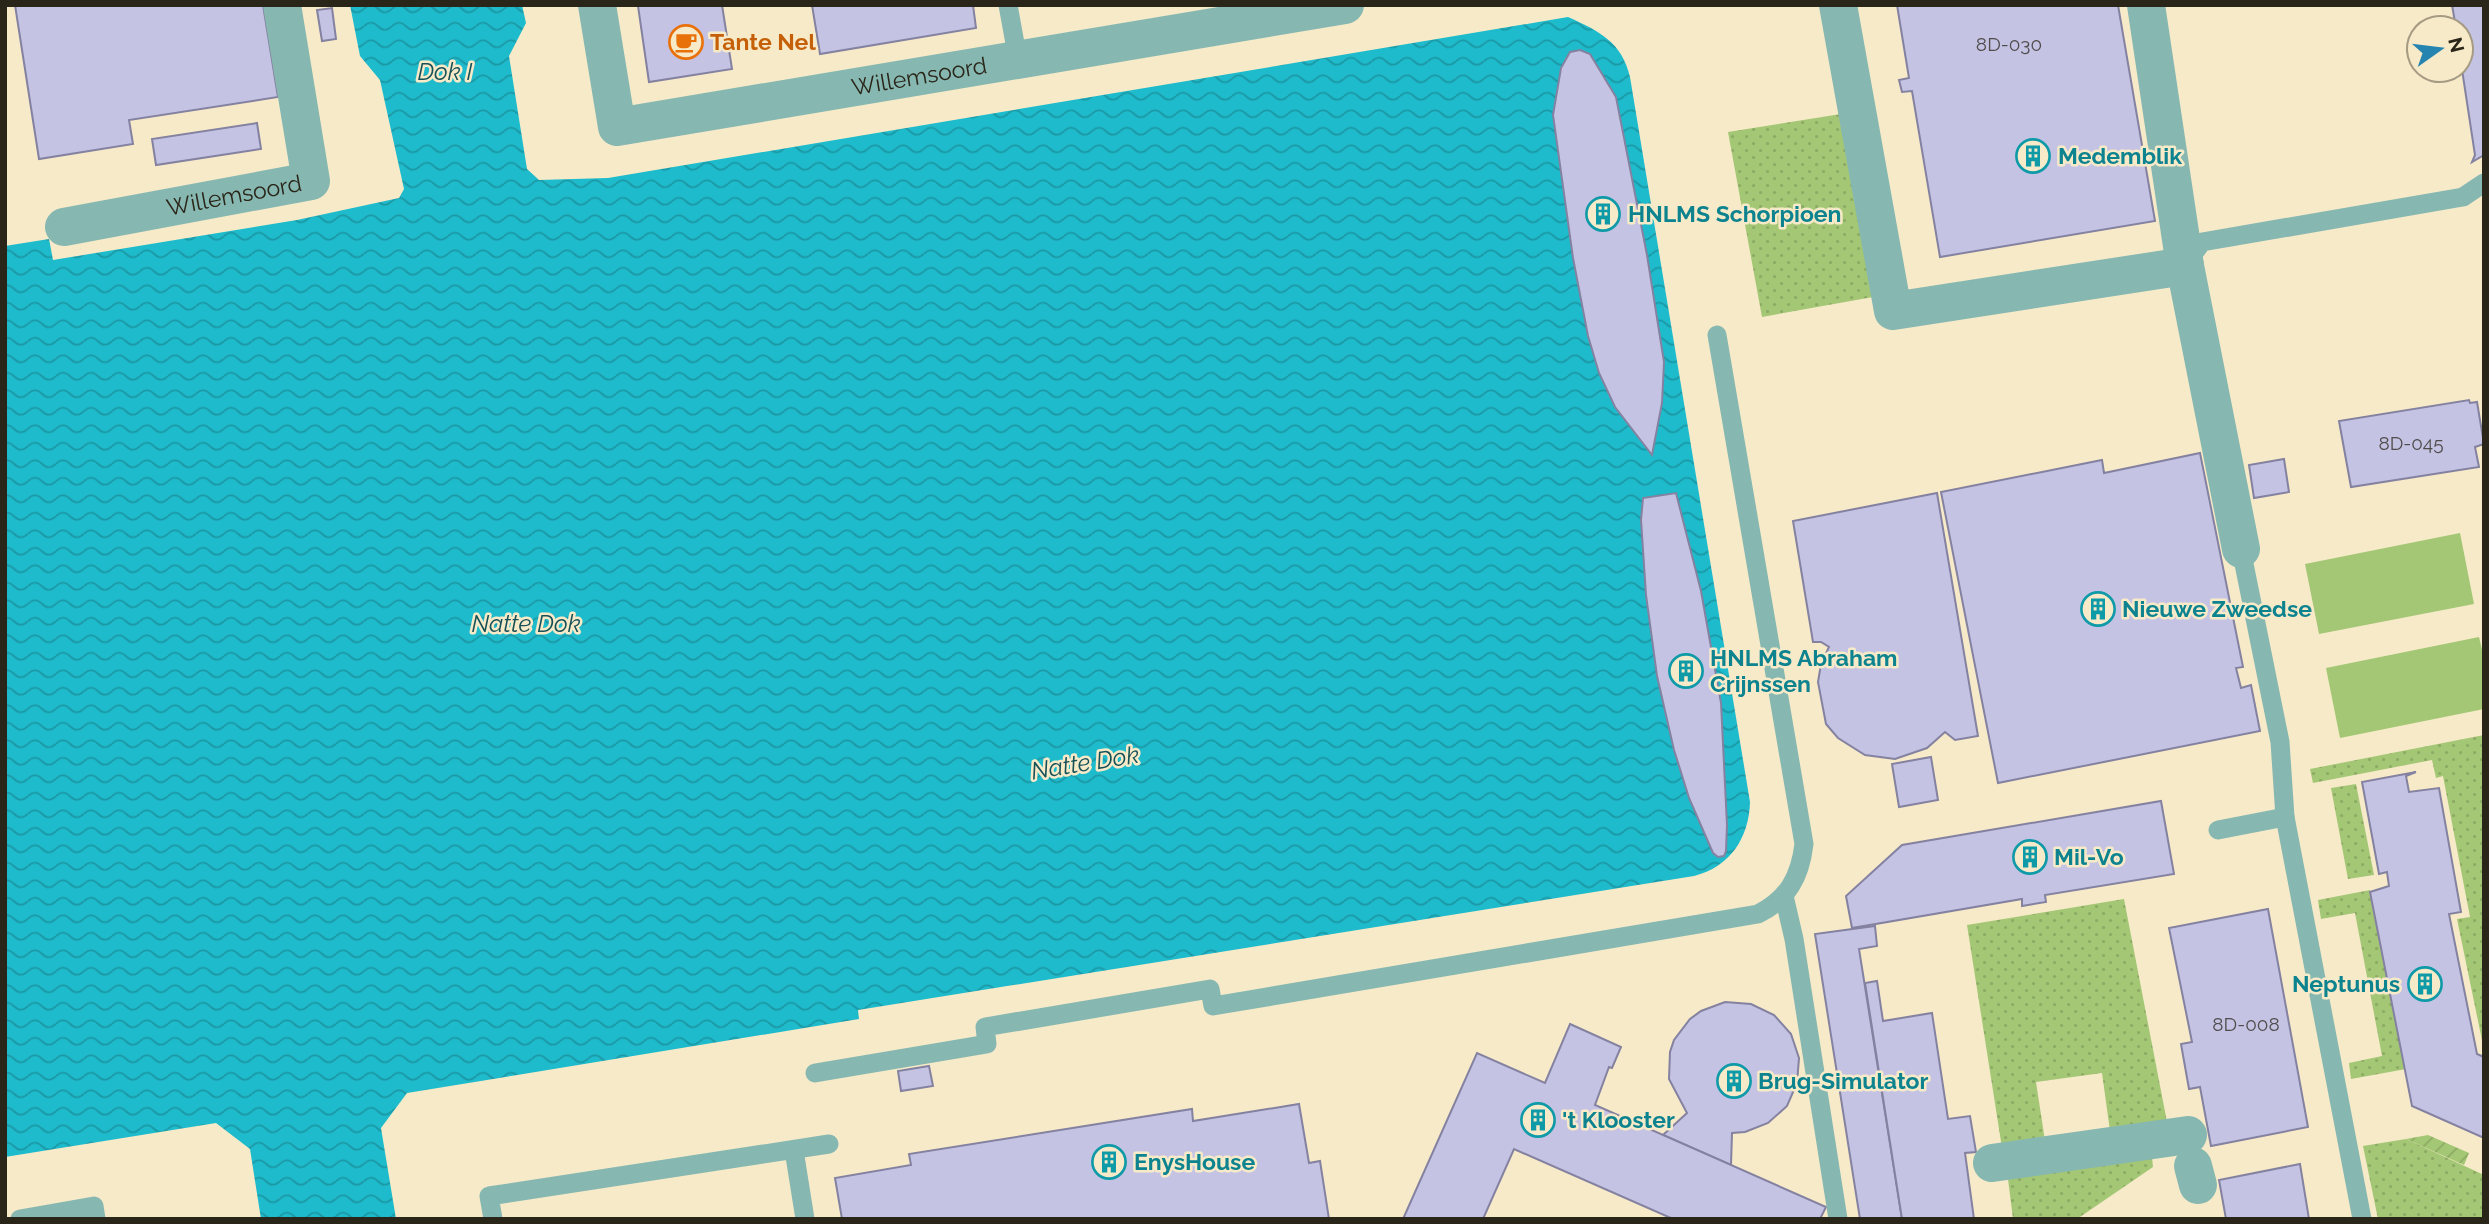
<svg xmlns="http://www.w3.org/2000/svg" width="2489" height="1224" font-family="Raleway,sans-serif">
  <defs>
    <pattern id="grass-dots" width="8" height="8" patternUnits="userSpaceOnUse" patternTransform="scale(1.75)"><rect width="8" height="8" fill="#a3c774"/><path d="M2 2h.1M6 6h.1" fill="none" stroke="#8cab64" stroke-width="1.8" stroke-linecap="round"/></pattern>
    <pattern id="garden-furrows" width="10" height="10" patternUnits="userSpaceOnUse" patternTransform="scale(1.75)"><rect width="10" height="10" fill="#a3c774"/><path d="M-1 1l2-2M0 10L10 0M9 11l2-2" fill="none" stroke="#8cab64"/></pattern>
    <pattern id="water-waves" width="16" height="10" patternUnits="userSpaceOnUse" patternTransform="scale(1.75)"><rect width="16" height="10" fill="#1ebbcc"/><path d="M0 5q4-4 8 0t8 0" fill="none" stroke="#1b98a5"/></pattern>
  </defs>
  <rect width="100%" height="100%" fill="#f7eac9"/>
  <g fill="url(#grass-dots)">
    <polygon points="1841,114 1873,297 1762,317 1728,132"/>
    <polygon points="2484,735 2484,1050 2457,919 2470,917 2443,776 2436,778 2432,760 2313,783 2310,769"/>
    <polygon points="2356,784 2374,875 2348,879 2331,788"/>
    <polygon points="2370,890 2406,1069 2351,1079 2349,1063 2382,1056 2355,913 2321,919 2318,900"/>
    <polygon points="2124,899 2167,1122 2110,1131 2102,1073 2036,1082 2045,1141 2002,1148 1967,925"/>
    <polygon points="2406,1139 2484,1175 2484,1219 2378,1219 2363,1146"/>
    <polygon points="2152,1158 2153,1167 2077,1219 2013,1219 2008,1179"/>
  </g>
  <polygon fill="url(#garden-furrows)" points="2428,1135 2469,1153 2464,1165 2406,1139"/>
  <g fill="#a3c774">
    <polygon points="2460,533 2474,604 2319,634 2305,564"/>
    <polygon points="2479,637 2484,658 2484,709 2340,738 2326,668"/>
  </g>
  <path fill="url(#water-waves)" d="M350,5H522L526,23L509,56L527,169L539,180L608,178L1568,17C1599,31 1622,42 1630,77L1750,802C1749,838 1730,867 1694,876L858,1010L859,1019L407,1093L381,1128L396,1219H261L250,1149L216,1123L5,1157V246L49,239L53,260L297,220L399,198L404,189L380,80L360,56Z"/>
  <g fill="#c4c3e3" stroke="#8482a0" stroke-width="2">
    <polygon points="15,5 263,5 278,97 129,120 133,144 39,159"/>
    <polygon points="722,5 732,69 649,82 638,6"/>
    <polygon points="812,5 973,5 976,28 820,54"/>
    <polygon points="1897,5 2118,5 2155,221 1940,257 1912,91 1902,92 1899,80 1909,78"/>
    <polygon points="2452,5 2484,5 2484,155 2472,162 2475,155 2461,63 2461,28 2456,28"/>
    <polygon points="332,8 336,39 322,41 317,10"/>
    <polygon points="1580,50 1590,54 1616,97 1647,255 1664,362 1662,403 1652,455 1615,407 1599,373 1588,336 1573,258 1553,115 1561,68 1570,52"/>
    <polygon points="257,123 261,149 156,165 152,139"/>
    <polygon points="2469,400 2470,403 2477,402 2484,444 2475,447 2479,467 2351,487 2339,421"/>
    <polygon points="2200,453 2243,667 2236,668 2241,688 2251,685 2260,731 1998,783 1941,492 2102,460 2104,473"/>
    <polygon points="2284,459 2289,492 2254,498 2249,465"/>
    <polygon points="1676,493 1701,591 1721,703 1727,825 1726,851 1724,856 1718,857 1713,853 1689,798 1674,750 1657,676 1646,595 1641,520 1643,498"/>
    <polygon points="1937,493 1978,736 1955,740 1945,732 1927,748 1895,759 1865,755 1838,738 1826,724 1818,682 1821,664 1829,647 1821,642 1813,642 1793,521"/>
    <polygon points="1931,757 1938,800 1899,807 1892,764"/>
    <polygon points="2416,772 2406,776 2409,792 2439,788 2461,912 2449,914 2477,1054 2484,1057 2484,1138 2412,1106 2370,892 2389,886 2387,872 2379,874 2362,782"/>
    <polygon points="2161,801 2174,874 2045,895 2046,902 2022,906 2022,899 1852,928 1846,896 1902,845"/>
    <polygon points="2268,909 2308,1127 2211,1146 2200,1087 2189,1089 2181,1044 2192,1042 2169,928"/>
    <polygon points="1875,926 1877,946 1859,949 1902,1219 1860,1219 1815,934"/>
    <polygon points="1877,981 1883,1021 1932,1013 1948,1119 1970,1116 1976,1152 1965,1153 1974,1219 1902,1219 1865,983"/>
    <polygon points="1725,1002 1751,1004 1774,1015 1791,1034 1799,1058 1797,1083 1787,1106 1768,1123 1745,1132 1732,1133 1731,1165 1663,1135 1687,1113 1669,1079 1670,1052 1674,1040 1690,1019 1701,1011"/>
    <polygon points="1570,1024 1621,1047 1612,1068 1609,1067 1595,1105 1826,1207 1820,1219 1673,1219 1514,1149 1483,1219 1403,1219 1477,1053 1545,1083"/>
    <polygon points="929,1066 933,1086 901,1091 898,1071"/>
    <polygon points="1299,1104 1309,1163 1320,1161 1329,1219 842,1219 835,1178 911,1165 909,1154 1192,1109 1193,1121"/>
    <polygon points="2300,1164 2309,1219 2226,1219 2219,1180"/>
  </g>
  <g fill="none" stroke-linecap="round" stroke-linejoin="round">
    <g stroke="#86b8b1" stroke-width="19">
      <polyline points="1008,5 1018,60"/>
      <polyline points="2185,265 2202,242 2463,197 2484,183"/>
      <polyline points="2241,549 2280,742 2285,817 2362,1219"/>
      <polyline points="2218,830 2285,817"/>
      <polyline points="1784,896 1794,939 1838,1219"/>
      <path d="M815,1073L987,1044L985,1027L1210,989L1213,1006L1758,914C1788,899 1800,877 1804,844L1717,335"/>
      <polyline points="794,1150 805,1219"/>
      <polyline points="20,1219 94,1206 96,1219"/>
      <polyline points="493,1219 489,1196 829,1144"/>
    </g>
    <g stroke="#86b8b1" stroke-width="38">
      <path id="s1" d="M597,5L617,127L1345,5"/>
      <polyline points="1838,5 1893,311 2185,266"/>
      <polyline points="2146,5 2185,266 2241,549"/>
      <path id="s2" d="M64,227L311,181L282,5"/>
      <polyline points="1992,1163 2188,1135"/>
      <polyline points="2193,1166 2198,1185"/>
    </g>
  </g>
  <defs>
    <g id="cafe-ring" transform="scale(1.75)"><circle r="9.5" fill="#f7eac9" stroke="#e8710a" stroke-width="1.5"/><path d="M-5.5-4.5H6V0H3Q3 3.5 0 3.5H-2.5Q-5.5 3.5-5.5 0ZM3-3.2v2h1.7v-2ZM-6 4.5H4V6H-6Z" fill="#e8710a"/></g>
    <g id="building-ring" transform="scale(1.75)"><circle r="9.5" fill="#f7eac9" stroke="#0f9aa8" stroke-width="1.5"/><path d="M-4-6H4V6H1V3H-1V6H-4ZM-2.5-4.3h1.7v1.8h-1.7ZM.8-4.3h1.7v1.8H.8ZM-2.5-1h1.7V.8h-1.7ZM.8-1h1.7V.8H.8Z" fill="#0f9aa8"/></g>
  </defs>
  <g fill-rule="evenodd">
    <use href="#cafe-ring" x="686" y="42"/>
    <use href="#building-ring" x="2033" y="156"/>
    <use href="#building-ring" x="1603" y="214"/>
    <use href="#building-ring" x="2098" y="609"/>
    <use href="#building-ring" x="1686" y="671"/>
    <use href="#building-ring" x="2030" y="857"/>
    <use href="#building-ring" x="2425" y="984"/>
    <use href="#building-ring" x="1734" y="1081"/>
    <use href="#building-ring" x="1538" y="1120"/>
    <use href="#building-ring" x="1109" y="1162"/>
  </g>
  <g text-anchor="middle" stroke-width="5" stroke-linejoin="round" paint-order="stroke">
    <g font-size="19" fill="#504c4c">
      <text x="2009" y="51">8D-030</text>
      <text x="2411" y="450">8D-045</text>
      <text x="2246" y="1031">8D-008</text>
    </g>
    <g font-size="23" font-weight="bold" fill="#c56008" stroke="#f7eac9" text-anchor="start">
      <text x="710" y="50">Tante Nel</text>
    </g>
    <g font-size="23" fill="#2a2519" stroke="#f7eac9">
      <text dy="8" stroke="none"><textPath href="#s1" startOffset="430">Willemsoord</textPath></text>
      <text dy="8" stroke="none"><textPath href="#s2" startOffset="173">Willemsoord</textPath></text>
    </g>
    <g font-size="23" font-weight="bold" fill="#0d838f" stroke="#f7eac9" text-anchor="start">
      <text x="2058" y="164">Medemblik</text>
      <text x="1628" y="222">HNLMS Schorpioen</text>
      <text x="2122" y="617">Nieuwe Zweedse</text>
      <text x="1710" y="666">HNLMS Abraham<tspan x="1710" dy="26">Crijnssen</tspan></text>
      <text x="2054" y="865">Mil-Vo</text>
      <text x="2400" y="992" text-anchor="end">Neptunus</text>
      <text x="1758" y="1089">Brug-Simulator</text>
      <text x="1562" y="1128">'t Klooster</text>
      <text x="1134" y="1170">EnysHouse</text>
    </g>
    <g font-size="24" font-style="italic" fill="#165158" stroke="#f7eac9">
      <text x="445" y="80">Dok I</text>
      <text x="526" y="632">Natte Dok</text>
      <text transform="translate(1085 763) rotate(-9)" y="8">Natte Dok</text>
    </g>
  </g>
  <rect width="2489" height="1224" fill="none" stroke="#2a2519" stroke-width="14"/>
  <g transform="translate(2440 49) rotate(76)"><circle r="33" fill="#f7eac9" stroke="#a59b83" stroke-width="2"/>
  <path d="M0-5L12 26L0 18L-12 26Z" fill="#2684b0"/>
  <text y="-10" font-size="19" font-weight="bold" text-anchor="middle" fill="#2a2519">N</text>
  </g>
</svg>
